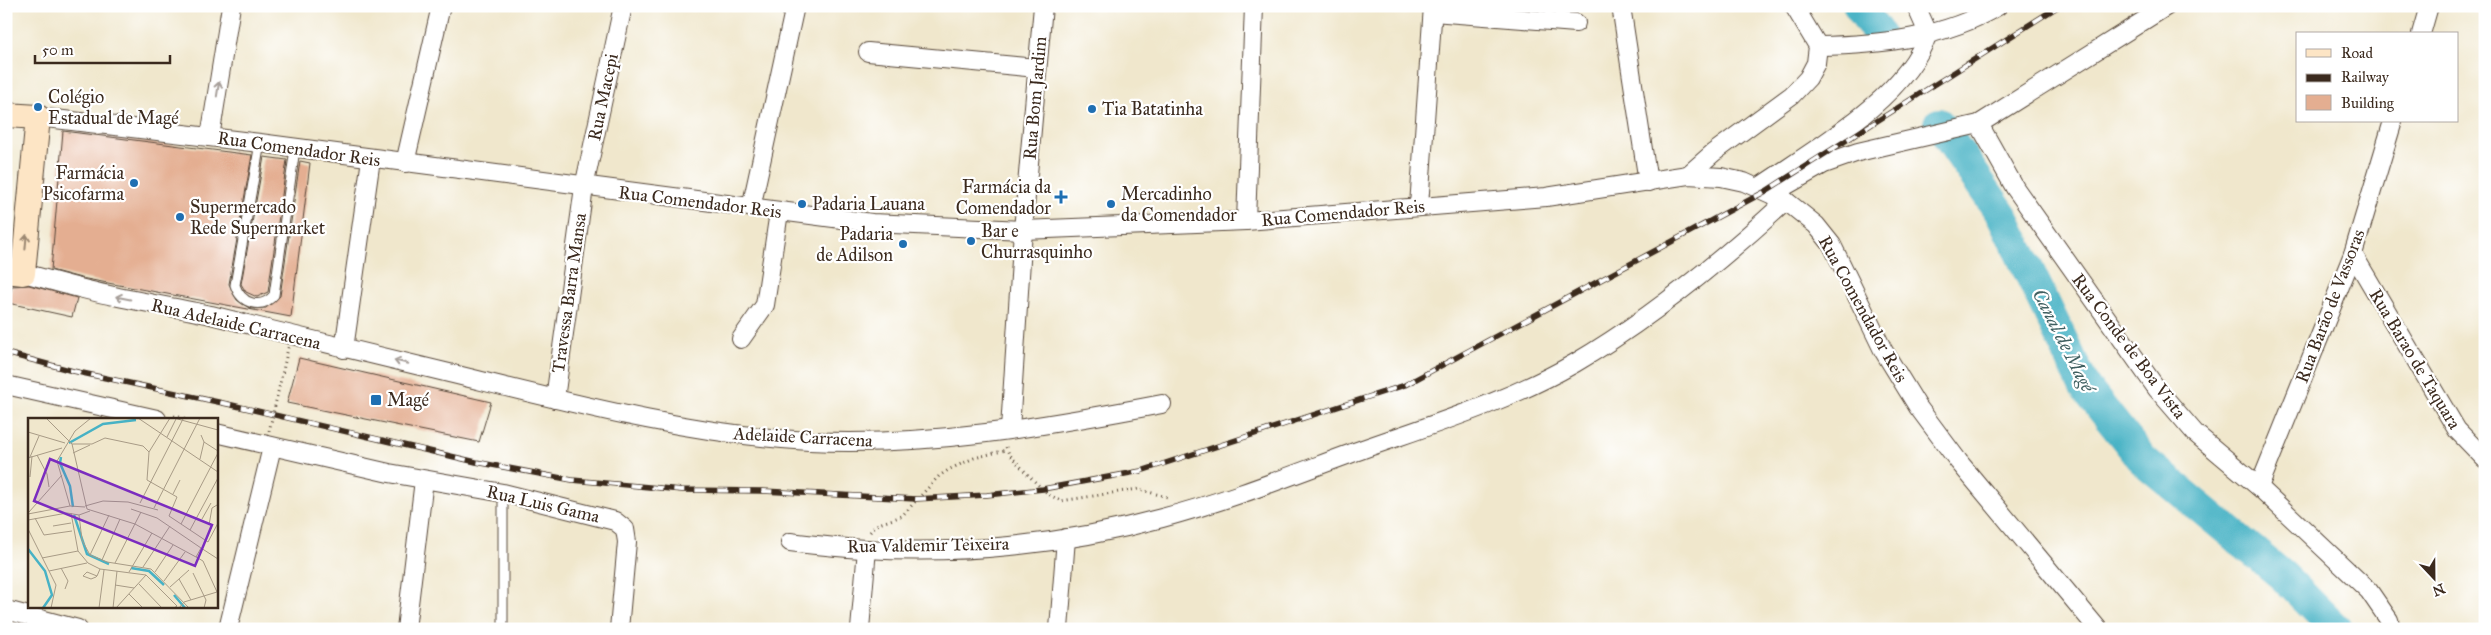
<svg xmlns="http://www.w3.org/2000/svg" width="2491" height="635" font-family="'IM FELL Great Primer',serif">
  <rect width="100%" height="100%" fill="#fff"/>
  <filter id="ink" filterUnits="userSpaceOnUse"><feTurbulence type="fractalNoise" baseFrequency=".02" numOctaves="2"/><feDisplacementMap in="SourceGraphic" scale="10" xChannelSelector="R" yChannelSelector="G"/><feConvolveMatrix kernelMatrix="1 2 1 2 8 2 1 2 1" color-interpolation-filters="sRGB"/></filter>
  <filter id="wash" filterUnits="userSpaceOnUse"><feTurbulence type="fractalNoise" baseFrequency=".0096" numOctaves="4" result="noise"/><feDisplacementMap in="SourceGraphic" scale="20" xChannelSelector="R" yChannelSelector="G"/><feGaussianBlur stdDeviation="1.12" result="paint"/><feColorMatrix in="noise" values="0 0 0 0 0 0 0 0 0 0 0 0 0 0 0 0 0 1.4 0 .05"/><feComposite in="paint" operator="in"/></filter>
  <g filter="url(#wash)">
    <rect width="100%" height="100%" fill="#f0e7cc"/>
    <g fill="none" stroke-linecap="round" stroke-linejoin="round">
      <g stroke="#47b2c5" stroke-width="32">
        <polyline points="1859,6 1878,33"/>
        <polyline points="1939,124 2002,215 2084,386 2143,460 2283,576 2336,629"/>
      </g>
    </g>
    <g id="blocks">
      <g fill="#e4ae91">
        <polygon points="63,131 252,155 229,284 237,300 251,309 266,308 280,296 300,161 310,163 291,317 81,278 51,270"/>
        <polygon points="264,157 287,160 268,292 257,297 246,292 241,284"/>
        <polygon points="29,285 77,298 72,317 8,303 12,286"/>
        <polygon points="299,358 491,402 479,442 287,403"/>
      </g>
    </g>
  </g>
  <g filter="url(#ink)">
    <use href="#blocks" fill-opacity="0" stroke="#564638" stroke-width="1"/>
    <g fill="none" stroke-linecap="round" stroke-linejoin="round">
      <g stroke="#564638" stroke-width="11">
        <g id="service">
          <path d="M260,143L235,285C241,304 261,310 274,295L295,149"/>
          <polyline points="503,493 503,629"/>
        </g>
      </g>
      <g stroke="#564638" stroke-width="20">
        <g id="minor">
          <polyline points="1621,6 1648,182"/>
          <polyline points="1916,6 1928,33"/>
          <polyline points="1433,12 1576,23"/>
          <polyline points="2421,34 2429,6"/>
          <path d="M1818,46C1879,45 1945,38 1998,6"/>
          <polyline points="868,52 1037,68"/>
          <polyline points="38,117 260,143 872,223 1023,230 1246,221 1546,197 1688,175 1721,177 1744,182 1786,201 1816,225 1832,245 1883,350 1918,407 1959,462 2098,629"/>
          <polyline points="1979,124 2015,188 2157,389 2195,433 2259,487 2369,591 2389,620 2391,629"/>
          <polyline points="210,137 231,6"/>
          <polyline points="405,163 441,6"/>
          <polyline points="1688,175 1713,153 1792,95 1808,78 1816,63 1818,46 1794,6"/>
          <path d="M1758,188C1813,150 1907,98 1928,33"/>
          <polyline points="1773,193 1824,164 1858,152 1979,124 2167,6"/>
          <polyline points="1419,206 1433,6"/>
          <polyline points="751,208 795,6"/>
          <polyline points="1246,221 1254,6"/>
          <polyline points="2353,254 2457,430 2485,459"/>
          <path d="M23,273C54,281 83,290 114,296C146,303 179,308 211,315C290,335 369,354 449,373C568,402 686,434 809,441C926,447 1047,426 1162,404"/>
          <polyline points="741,339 765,305 779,212"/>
          <polyline points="344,349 371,159"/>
          <polyline points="6,385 157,419"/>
          <polyline points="555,399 584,187 623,6"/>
          <polyline points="1010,429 1023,230 1043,6"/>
          <polyline points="216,433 389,473 503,493 615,521 625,529 627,542 619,629"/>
          <polyline points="2259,487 2353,254 2393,121"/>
          <path d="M790,542C815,545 840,548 865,549C964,555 1067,544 1162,518C1231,500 1297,473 1363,449C1434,424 1509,401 1575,363C1650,319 1722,260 1786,201"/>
          <polyline points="6,610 78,629"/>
          <polyline points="228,629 272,447"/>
          <polyline points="406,629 424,480"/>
          <polyline points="860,629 867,549"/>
          <polyline points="1059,629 1066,538"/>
        </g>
      </g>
      <g stroke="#564638" stroke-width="26">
        <polyline id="secondary" points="6,115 38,117 23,273 6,271"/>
      </g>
      <g stroke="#564638" stroke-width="3" stroke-dasharray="1 4" stroke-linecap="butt">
        <polyline points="174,416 188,419"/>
        <polyline points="1006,447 1009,454 1032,479 1048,494 1061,501 1138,489 1167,497"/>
        <polyline points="870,532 876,525 902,516 939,476 950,469 974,458 1006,450"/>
      </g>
      <use href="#service" stroke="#fff" stroke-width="9"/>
      <use href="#minor" stroke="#fff" stroke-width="18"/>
      <use href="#secondary" stroke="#fde5c5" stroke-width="24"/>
      <g stroke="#3b2a1e" stroke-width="5.5">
        <polyline id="rail" points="6,353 73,371 232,405 476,462 572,480 682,490 763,491 916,499 987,495 1043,489 1141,471 1405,385 1766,191 2059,6"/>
      </g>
      <use href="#rail" stroke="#fff" stroke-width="4" stroke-dasharray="11" stroke-linecap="butt"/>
      <polyline stroke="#564638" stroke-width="3" stroke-dasharray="1 4" stroke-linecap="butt" points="268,436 289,344"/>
    </g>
    <defs><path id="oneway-shaft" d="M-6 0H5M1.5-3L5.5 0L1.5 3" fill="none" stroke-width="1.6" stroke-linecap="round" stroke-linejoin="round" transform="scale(1.25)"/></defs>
    <g stroke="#a79f9a">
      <use href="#oneway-shaft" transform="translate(218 89) rotate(-81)"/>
      <use href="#oneway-shaft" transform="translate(123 298) rotate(-169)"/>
      <use href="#oneway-shaft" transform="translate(401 362) rotate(-167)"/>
    </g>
    <use stroke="#9c8872" href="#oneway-shaft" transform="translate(26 242) rotate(-85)"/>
  </g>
  <g fill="#1f6fb2" stroke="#fff" stroke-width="2">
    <circle cx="38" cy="107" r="5"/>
    <circle cx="1092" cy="109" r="5"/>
    <circle cx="134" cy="183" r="5"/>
    <path d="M1058.5 189.5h5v5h5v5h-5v5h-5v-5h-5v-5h5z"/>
    <circle cx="802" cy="204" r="5"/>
    <circle cx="1111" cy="204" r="5"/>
    <circle cx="180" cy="217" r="5"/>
    <circle cx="971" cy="241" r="5"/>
    <circle cx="903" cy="244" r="5"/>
    <rect x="370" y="394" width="12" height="12" rx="2.5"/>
  </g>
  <g text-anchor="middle" stroke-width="4.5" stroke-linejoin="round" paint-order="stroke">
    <g font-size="18" fill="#3b2a1e" stroke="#fff" text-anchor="start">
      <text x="48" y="103">Colégio<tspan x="48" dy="21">Estadual de Magé</tspan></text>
      <text x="1102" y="115">Tia Batatinha</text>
      <text x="124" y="179" text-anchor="end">Farmácia<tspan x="124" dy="21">Psicofarma</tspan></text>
      <text x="1051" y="193" text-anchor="end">Farmácia da<tspan x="1051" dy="21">Comendador</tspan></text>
      <text x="1121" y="200">Mercadinho<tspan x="1121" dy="21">da Comendador</tspan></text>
      <text x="812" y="210">Padaria Lauana</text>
      <text x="190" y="213">Supermercado<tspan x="190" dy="21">Rede Supermarket</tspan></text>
      <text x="981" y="237">Bar e<tspan x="981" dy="21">Churrasquinho</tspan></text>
      <text x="893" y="240" text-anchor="end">Padaria<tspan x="893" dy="21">de Adilson</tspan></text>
      <text x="387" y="406">Magé</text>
    </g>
    <g font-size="18" fill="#3b2a1e" stroke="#fff">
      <text transform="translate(603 97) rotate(-78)" y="6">Rua Macepi</text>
      <text transform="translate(1035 98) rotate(-85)" y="6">Rua Bom Jardim</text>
      <text transform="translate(299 149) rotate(8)" y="6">Rua Comendador Reis</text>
      <text transform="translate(700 202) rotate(7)" y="6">Rua Comendador Reis</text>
      <text transform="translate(1343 213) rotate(-5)" y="6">Rua Comendador Reis</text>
      <text transform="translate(569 293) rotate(-82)" y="6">Travessa Barra Mansa</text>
      <text transform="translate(2330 306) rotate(-69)" y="6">Rua Barão de Vassoras</text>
      <text transform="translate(1863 309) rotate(61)" y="6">Rua Comendador Reis</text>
      <text transform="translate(236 324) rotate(13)" y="6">Rua Adelaide Carracena</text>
      <text transform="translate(2129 346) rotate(53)" y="6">Rua Conde de Boa Vista</text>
      <text transform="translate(2415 359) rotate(59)" y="6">Rua Barao de Taquara</text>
      <text transform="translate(803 437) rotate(3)" y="6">Adelaide Carracena</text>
      <text transform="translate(543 504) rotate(13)" y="6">Rua Luis Gama</text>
      <text transform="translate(928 545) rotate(-1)" y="6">Rua Valdemir Teixeira</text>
    </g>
    <g font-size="19" font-style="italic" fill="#406061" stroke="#fff">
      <text transform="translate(2064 340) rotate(63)" y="7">Canal de Magé</text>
    </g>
  </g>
  <g transform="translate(28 418)">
    <rect width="190" height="190" fill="#f0e7cc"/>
    <path fill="none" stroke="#47b2c5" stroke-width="2.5" d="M41,25L75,6L108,2M33,39L32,45L42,68L45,89M46,97L59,136L81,146M0,131L17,153L24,177L15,190M103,150L121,153L136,167M146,177L157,190"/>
    <path fill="none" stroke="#a89b86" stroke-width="1" d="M18,0L44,26L59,91L107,106L168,139M110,0L190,54M146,0L190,12M0,14L37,25M173,17L176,24L190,33M139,19L148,1M44,26H64L77,20L115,28L121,34L119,62L149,79L141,98L180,124L190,105M121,34L142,0M45,35L62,27M9,37L19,56L21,69M2,39L11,18M0,40L34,30M172,41L176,24M2,59L4,38M145,76L152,62M112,85L155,1M42,88L29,43L47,13L63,0M57,88L75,83L100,84L130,92M126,90L172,0M103,91L129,100L173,130M62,93L51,97L54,122L62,137L79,144L123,151L161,190M1,94L34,57M43,95L50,133L60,145L72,151L118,157L149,188L146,190M0,96L42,88L57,89M7,100L16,117L44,113M174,101L183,85M0,102L39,95L51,97M153,106L190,35M181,107L184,90L189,87M25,108L43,105M0,111L28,167L23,190M162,112L190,60M62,137L81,97M14,140L50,133M74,142L92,101M87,145L113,94M115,149L142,108M33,150L40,163L37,171M21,153L59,145M101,154L124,115M127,154L145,127M165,155L178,182L176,190M69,158L59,154L55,158L63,161L68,159L69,158L72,151M151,161L163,182M136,163L157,134M111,166L134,190M87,167L106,170M142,169L161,152M101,176L115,190M71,190L76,152M85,190L89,153M88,190L118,157M151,190L156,184L189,174L175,143L168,139L173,130L190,141"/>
    <path fill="#7b2cbf" fill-opacity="0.15" stroke="#7b2cbf" stroke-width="2.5" d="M22,41L184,107L167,148L6,83Z"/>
    <rect width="190" height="190" fill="none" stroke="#3b2a1e" stroke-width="2.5"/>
  </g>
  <rect width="2491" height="635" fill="none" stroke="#fff" stroke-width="25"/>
  <rect x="2296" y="32" width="162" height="90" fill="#ffffff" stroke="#b1aaa5"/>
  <rect x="2306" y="49" width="25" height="8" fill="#fde5c5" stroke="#b1aaa5"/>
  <text x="2341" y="58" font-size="15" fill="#3b2a1e">Road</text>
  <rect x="2306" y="74" width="25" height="8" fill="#3b2a1e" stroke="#b1aaa5"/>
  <text x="2341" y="82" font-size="15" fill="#3b2a1e">Railway</text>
  <rect x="2306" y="95" width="25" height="15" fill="#e4ae91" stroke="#b1aaa5"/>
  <text x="2341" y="108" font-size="15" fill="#3b2a1e">Building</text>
  <g transform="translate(2434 578) rotate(158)" stroke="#ffffff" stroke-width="4" paint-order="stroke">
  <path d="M0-4L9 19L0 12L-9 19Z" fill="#3b2a1e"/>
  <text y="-8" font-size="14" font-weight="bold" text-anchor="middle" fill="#3b2a1e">N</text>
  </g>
  <path d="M35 55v8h135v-8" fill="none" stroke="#3b2a1e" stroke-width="2.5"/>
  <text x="42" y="55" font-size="15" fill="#3b2a1e" stroke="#ffffff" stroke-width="4" paint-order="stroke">50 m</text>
</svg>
